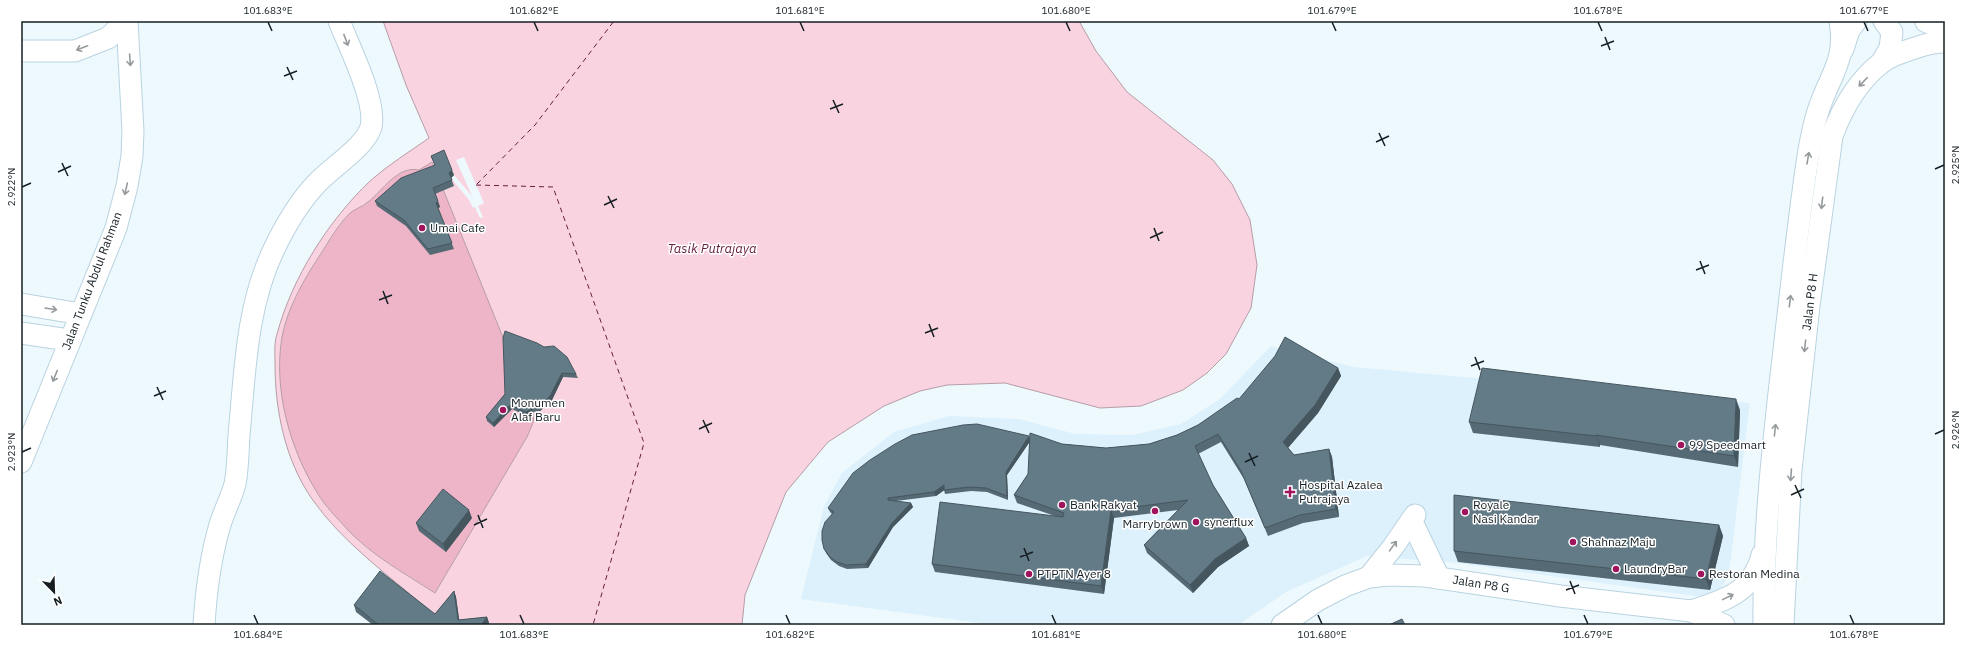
<svg xmlns="http://www.w3.org/2000/svg" width="1966" height="646" font-family="'IBM Plex Sans',sans-serif">
  <rect width="100%" height="100%" fill="#eef9fe"/>
  <polygon fill="#dcf1fc" points="1271,346 1354,367 1750,403 1729,573 1717,599 1458,563 1367,556 1286,592 1238,625 995,625 801,599 824,506 842,473 894,432 949,416 1019,419 1075,434 1132,435 1181,424 1220,399"/>
  <path fill="#eeb5c9" d="M432,161L534,414L533,423L527,437L435,593C404,573 372,555 347,529C337,518 325,506 318,494C289,451 273,389 282,337C287,309 304,279 320,255C329,241 338,225 350,213C355,208 362,207 368,202C382,191 398,165 419,170Z"/>
  <path fill="#fad3e0" stroke="#b59da7" fill-rule="evenodd" d="M383,21H1079L1096,51L1127,92L1213,160L1232,184L1250,220L1257,265L1251,308L1226,354L1207,373L1183,390L1141,406L1100,408L1005,383L947,385L920,391L884,406L828,442L786,492L745,595L742,625H420L425,607C386,573 342,542 312,499C285,460 275,410 275,364C275,354 274,343 277,334C292,278 328,221 370,181C388,165 409,152 429,138L406,85ZM432,162L534,414L533,423L527,437L435,593C404,573 371,555 347,529C337,518 325,506 318,494C290,450 273,389 282,337C287,309 304,279 320,255C329,241 338,225 350,213C355,209 362,207 368,202C382,191 398,165 419,170Z"/>
  <polygon fill="#eef9fe" points="464,157 484,203 478,206 483,217 480,218 475,207 473,208 469,200 451,178 454,175 472,196 456,160"/>
  <g fill="none" stroke-linecap="round" stroke-linejoin="round">
    <g stroke="#661e3f" stroke-width="1" stroke-dasharray="5 4" stroke-linecap="butt">
      <polyline points="477,184 535,125 614,21"/>
      <polyline points="476,185 553,187 644,443 593,625"/>
    </g>
    <g stroke="#b9d3e0" stroke-width="23">
      <g id="minor">
        <polyline points="1843,49 1849,30 1856,21"/>
        <polyline points="21,51 75,51 108,38 126,21"/>
        <polyline points="1882,62 1890,48 1892,32 1884,21"/>
        <polyline points="21,304 81,314"/>
        <polyline points="21,333 69,340"/>
        <polyline points="21,462 116,228 127,186 132,156 133,131 127,21"/>
        <polyline points="1414,526 1439,578"/>
        <polyline points="1369,577 1393,547 1415,515"/>
        <path d="M1691,611C1724,601 1753,592 1762,555"/>
        <path d="M204,625C206,592 210,560 219,528C223,513 231,499 235,484C238,469 238,451 239,435C245,373 246,307 274,249C285,226 299,202 317,183C332,167 365,147 371,127C377,102 349,46 339,21"/>
        <polyline points="1282,625 1318,600 1345,586 1369,577 1389,575 1425,576 1560,596 1691,611 1724,625"/>
        <path d="M1764,625C1763,539 1772,453 1782,367C1790,299 1797,231 1807,163C1810,142 1814,120 1822,100C1834,70 1846,56 1840,21"/>
        <path d="M1783,625L1791,470L1809,306L1832,136C1842,109 1858,81 1881,63C1890,56 1905,51 1915,48C1926,44 1934,42 1945,42"/>
      </g>
    </g>
    <g stroke="#b9d3e0" stroke-width="24">
      <polyline id="major" points="1926,21 1945,29"/>
    </g>
    <use href="#minor" stroke="#fff" stroke-width="21"/>
    <use href="#major" stroke="#fff" stroke-width="22"/>
  </g>
  <g fill="#556a74">
    <polygon points="431,156 454,175 451,178 454,186 435,194 440,207 438,208 454,249 430,255 406,226 377,206 375,201 435,165"/>
    <polygon points="544,347 576,374 578,378 563,377 552,400 540,411 533,412 527,416 512,409 494,427 487,421 486,417"/>
    <polygon points="1338,368 1341,376 1318,413 1288,448 1294,455 1329,449 1332,457 1339,517 1303,523 1268,536 1244,479 1221,442 1198,454 1213,485 1246,538 1249,546 1218,567 1193,593 1147,553 1144,545 1178,510 1114,518 1104,594 935,572 932,564 1055,516 1017,503 1014,495 1028,474 1030,441 1007,475 1008,500 987,492 971,491 945,494 944,490 936,496 896,501 911,503 913,507 893,527 868,568 847,569 839,566 831,560 826,553 822,540 832,514 830,512 828,508 1030,438 1062,444 1106,448 1149,444 1177,435 1198,425 1239,399"/>
    <polygon points="1740,410 1738,467 1600,445 1600,447 1473,433 1469,422"/>
    <polygon points="472,518 446,552 419,531 416,523"/>
    <polygon points="1719,525 1723,536 1710,590 1458,562 1454,551"/>
    <polygon points="454,591 456,597 459,620 487,617 489,623 488,625 373,625 356,612 354,605 435,614"/>
  </g>
  <g fill="#45565e">
    <polygon points="452,170 454,175 451,178 449,173"/>
    <polygon points="438,201 440,207 438,208 436,203"/>
    <polygon points="1338,368 1341,376 1318,413 1286,450 1283,442"/>
    <polygon points="562,373 563,377 552,400 540,411 539,407"/>
    <polygon points="1736,399 1740,410 1738,467 1734,456"/>
    <polygon points="510,405 512,409 494,427 493,423"/>
    <polygon points="532,408 533,412 527,416 526,412"/>
    <polygon points="1596,435 1600,445 1600,447 1596,436"/>
    <polygon points="1029,436 1031,440 1007,475 1008,500 1007,496 1006,472"/>
    <polygon points="1329,449 1332,457 1339,517 1336,509"/>
    <polygon points="944,485 946,489 936,496 934,492"/>
    <polygon points="911,503 913,507 893,527 868,568 866,564 892,523"/>
    <polygon points="469,510 472,518 446,552 443,544"/>
    <polygon points="1111,510 1114,518 1104,594 1101,586"/>
    <polygon points="1719,525 1723,536 1710,590 1706,579"/>
    <polygon points="1246,538 1249,546 1218,567 1193,593 1190,585 1215,559"/>
    <polygon points="454,591 456,597 460,625 458,620"/>
    <polygon points="487,617 489,623 488,625 481,625"/>
  </g>
  <g fill="#637b87" stroke="#45565e">
    <polygon points="444,150 452,170 449,173 452,180 433,188 438,201 436,203 452,243 428,249 404,220 375,201 401,178 435,165 431,156"/>
    <polygon points="505,331 537,343 544,347 554,346 567,357 576,374 562,373 550,396 539,407 532,408 526,412 510,405 493,423 486,417 505,394 503,338"/>
    <polygon points="1285,337 1338,368 1315,405 1283,442 1294,455 1329,449 1336,509 1300,515 1265,528 1241,471 1218,434 1195,446 1213,485 1246,538 1215,559 1190,585 1144,545 1188,500 1111,510 1101,586 932,564 940,502 1063,517 1064,513 1014,495 1028,474 1030,433 1062,444 1106,448 1149,444 1177,435 1198,425 1237,398 1239,399 1275,356"/>
    <polygon points="1482,368 1736,399 1734,456 1596,435 1596,436 1469,422"/>
    <polygon points="977,424 1029,436 1006,472 1007,496 986,488 969,487 944,490 944,485 934,492 888,498 888,500 911,503 892,523 866,564 846,565 837,562 830,557 824,549 822,540 822,531 825,522 834,512 828,508 853,473 870,460 895,444 912,435 963,425"/>
    <polygon points="443,489 469,510 443,544 416,523"/>
    <polygon points="1454,495 1719,525 1706,579 1454,551"/>
    <polygon points="380,571 435,614 454,591 458,620 487,617 481,625 379,625 354,605"/>
    <polygon points="1402,619 1405,625 1389,625"/>
  </g>
  <defs><path id="oneway-shaft" d="M-6 0H5M1.5-3L5.5 0L1.5 3" fill="none" stroke-width="1.6" stroke-linecap="round" stroke-linejoin="round"/></defs>
  <g stroke="#959a9c">
    <use href="#oneway-shaft" transform="translate(346 40) rotate(69)"/>
    <use href="#oneway-shaft" transform="translate(82 48) rotate(159)"/>
    <use href="#oneway-shaft" transform="translate(130 60) rotate(86)"/>
    <use href="#oneway-shaft" transform="translate(1863 82) rotate(134)"/>
    <use href="#oneway-shaft" transform="translate(1808 158) rotate(-80)"/>
    <use href="#oneway-shaft" transform="translate(126 189) rotate(103)"/>
    <use href="#oneway-shaft" transform="translate(1822 203) rotate(97)"/>
    <use href="#oneway-shaft" transform="translate(1790 301) rotate(-83)"/>
    <use href="#oneway-shaft" transform="translate(51 309) rotate(9)"/>
    <use href="#oneway-shaft" transform="translate(1805 346) rotate(96)"/>
    <use href="#oneway-shaft" transform="translate(55 376) rotate(112)"/>
    <use href="#oneway-shaft" transform="translate(1775 430) rotate(-84)"/>
    <use href="#oneway-shaft" transform="translate(1791 475) rotate(94)"/>
    <use href="#oneway-shaft" transform="translate(1393 546) rotate(-54)"/>
    <use href="#oneway-shaft" transform="translate(1728 597) rotate(-26)"/>
  </g>
  <path fill="none" stroke="#141e23" stroke-width="1.5" d="M268,22L272,31M534,22L538,31M800,22L804,31M1066,22L1070,31M1332,22L1336,31M1598,22L1602,31M1864,22L1868,31M1605,37L1610,50M1601,46L1614,41M287,67L293,80M284,76L297,71M833,100L839,113M830,109L843,104M1379,133L1385,146M1376,142L1389,136M62,163L68,176M1935,169L1944,165M58,172L71,166M22,187L31,183M608,196L614,208M604,205L617,199M1154,228L1159,241M1150,238L1163,232M1700,261L1705,274M1696,270L1709,265M383,291L388,304M379,300L392,295M929,324L934,337M925,333L938,328M1475,357L1480,370M1471,366L1484,361M157,387L163,400M154,396L166,391M703,420L709,433M699,429L712,423M1935,434L1944,430M22,452L31,448M1249,453L1255,466M1245,462L1258,456M1795,485L1801,498M1791,495L1804,489M478,515L483,528M474,525L487,519M1024,548L1029,561M1020,557L1033,552M1570,581L1575,594M1566,590L1579,585M254,615L258,624M520,615L524,624M786,615L790,624M1052,615L1056,624M1318,615L1322,624M1584,615L1588,624M1850,615L1854,624"/>
  <g fill="#a0145e" stroke="#fff" stroke-width="1.5">
    <circle cx="422" cy="228" r="4"/>
    <circle cx="503" cy="410" r="4"/>
    <circle cx="1681" cy="445" r="4"/>
    <path d="M1288 486h4v4h4v4h-4v4h-4v-4h-4v-4h4z"/>
    <circle cx="1062" cy="505" r="4"/>
    <circle cx="1155" cy="511" r="4"/>
    <circle cx="1465" cy="512" r="4"/>
    <circle cx="1196" cy="522" r="4"/>
    <circle cx="1573" cy="542" r="4"/>
    <circle cx="1616" cy="569" r="4"/>
    <circle cx="1029" cy="574" r="4"/>
    <circle cx="1701" cy="574" r="4"/>
  </g>
  <g text-anchor="middle" stroke-width="3" stroke-linejoin="round" paint-order="stroke">
    <g font-size="12" fill="#141e23" stroke="#fff" text-anchor="start">
      <text x="430" y="232">Umai Cafe</text>
      <text x="511" y="407">Monumen<tspan x="511" dy="14">Alaf Baru</tspan></text>
      <text x="1689" y="449">99 Speedmart</text>
      <text x="1299" y="489">Hospital Azalea<tspan x="1299" dy="14">Putrajaya</tspan></text>
      <text x="1070" y="509">Bank Rakyat</text>
      <text x="1473" y="509">Royale<tspan x="1473" dy="14">Nasi Kandar</tspan></text>
      <text x="1204" y="526">synerflux</text>
      <text x="1155" y="528" text-anchor="middle">Marrybrown</text>
      <text x="1581" y="546">Shahnaz Maju</text>
      <text x="1624" y="573">LaundryBar</text>
      <text x="1037" y="578">PTPTN Ayer 8</text>
      <text x="1709" y="578">Restoran Medina</text>
    </g>
    <g font-size="12" fill="#141e23" stroke="#fff">
      <text transform="translate(92 281) rotate(-69)" y="4">Jalan Tunku Abdul Rahman</text>
      <text transform="translate(1810 302) rotate(-83)" y="4">Jalan P8 H</text>
      <text transform="translate(1481 584) rotate(9)" y="4">Jalan P8 G</text>
    </g>
    <g font-size="13" font-style="italic" fill="#661e3f" stroke="#fff">
      <text x="712" y="253">Tasik Putrajaya</text>
    </g>
  </g>
  <rect width="1966" height="646" fill="none" stroke="#ffffff" stroke-width="44"/>
  <g transform="translate(54 592) rotate(157)" stroke="#ffffff" stroke-width="3" paint-order="stroke">
  <path d="M0-3L7 15L0 10L-7 15Z" fill="#141e23"/>
  <text y="-6" font-size="11" font-weight="bold" text-anchor="middle" fill="#141e23">N</text>
  </g>
  <rect x="22" y="22" width="1922" height="602" fill="none" stroke="#141e23" stroke-width="1.5"/>
  <g font-size="10" text-anchor="middle" fill="#141e23">
    <text x="268" y="14">101.683°E</text>
    <text x="534" y="14">101.682°E</text>
    <text x="800" y="14">101.681°E</text>
    <text x="1066" y="14">101.680°E</text>
    <text x="1332" y="14">101.679°E</text>
    <text x="1598" y="14">101.678°E</text>
    <text x="1864" y="14">101.677°E</text>
    <text transform="translate(1955 165) rotate(-90)" y="4">2.925°N</text>
    <text transform="translate(11 187) rotate(-90)" y="4">2.922°N</text>
    <text transform="translate(1955 430) rotate(-90)" y="4">2.926°N</text>
    <text transform="translate(11 452) rotate(-90)" y="4">2.923°N</text>
    <text x="258" y="638">101.684°E</text>
    <text x="524" y="638">101.683°E</text>
    <text x="790" y="638">101.682°E</text>
    <text x="1056" y="638">101.681°E</text>
    <text x="1322" y="638">101.680°E</text>
    <text x="1588" y="638">101.679°E</text>
    <text x="1854" y="638">101.678°E</text>
  </g>
</svg>
